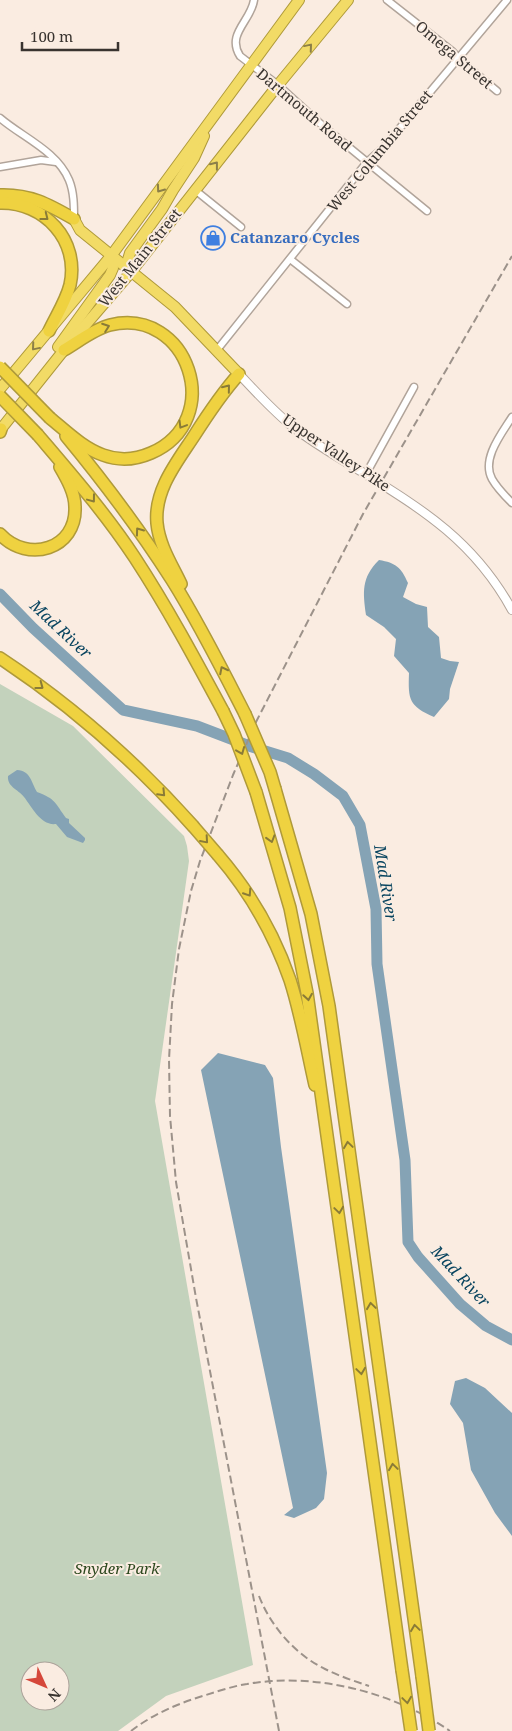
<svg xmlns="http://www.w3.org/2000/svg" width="512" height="1731" font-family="'Noto Serif',serif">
  <rect width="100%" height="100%" fill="#faece1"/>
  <path fill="#c3d2bc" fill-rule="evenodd" d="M0,684L73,726L184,836L187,846L189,861L155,1101L253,1665L166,1696L118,1731H0ZM30,1671H60V1701H30Z"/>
  <g fill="#85a3b5">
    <path d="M379,560C396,563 401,567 408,583L403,597L416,604L427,607L428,627L439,637L441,658L450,661L459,662L450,689L449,699L434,717C409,706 408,700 409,673L394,656L396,639L384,627L366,615C363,592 361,578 379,560Z"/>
    <path d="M17,770C31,771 31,782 37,792C56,799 55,803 66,818L69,819V823L85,838V840L83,843L67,837L56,824C41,826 32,807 24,797C18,789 7,787 8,776Z"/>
    <polygon points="218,1053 265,1065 273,1078 281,1147 327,1473 324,1499 316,1508 294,1518 284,1515 293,1508 201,1070"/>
    <polygon points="466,1378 485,1388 512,1413 512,1536 495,1513 471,1470 463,1423 450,1404 455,1381"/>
  </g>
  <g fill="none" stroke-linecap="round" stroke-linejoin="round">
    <polyline stroke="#85a3b5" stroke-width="11" points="0,594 33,628 123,710 197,726 252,747 288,758 314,774 343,796 360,825 376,909 377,964 405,1160 408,1242 418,1257 460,1304 486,1326 512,1340"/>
    <g stroke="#b1a49a" stroke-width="9">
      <g id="minor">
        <path d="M254,0C251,21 226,34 240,56L278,85L323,126L427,211"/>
        <polyline points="387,0 452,51 460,60 497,91"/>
        <path d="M0,118C22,137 57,151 69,180C74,192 74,206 74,219"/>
        <polyline points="0,167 41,160 56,162"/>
        <polyline points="195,190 241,227"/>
        <polyline points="290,259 347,304"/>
        <polyline points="217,350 367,162 384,147 507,0"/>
        <path d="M512,417C502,433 481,459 492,479C497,488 505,496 512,503"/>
        <polyline points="366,474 414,387"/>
      </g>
    </g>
    <g stroke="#b1a49a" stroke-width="10">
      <path id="tertiary" d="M239,374C256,392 273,411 293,427C312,442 333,454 354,467C420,508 473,539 512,610"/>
    </g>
    <g stroke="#af9a3a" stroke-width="12">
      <g id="trunk">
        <polyline points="74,219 80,230 175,307 239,374"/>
        <polyline points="131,272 127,263 130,253 162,209 173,190 194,158 204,136"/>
        <polyline points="58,347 110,275 113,268 111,256"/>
        <polyline points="0,389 111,256 299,0"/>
        <polyline points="1,429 64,350 131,272 278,85 348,0"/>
      </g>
    </g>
    <g stroke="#af9a3a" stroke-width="14">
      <g id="motorway">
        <path d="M0,195C30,194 48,204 74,219"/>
        <path d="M0,203C44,202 80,240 70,285C66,301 56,316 49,331"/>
        <path d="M50,418C66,431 83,448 103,455C119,461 135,460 151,453C227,420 188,306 110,325C94,329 78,342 64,350"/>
        <polyline points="0,432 1,429"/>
        <path d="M38,435C72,475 106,514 135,558C167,607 195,659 223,711"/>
        <path d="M66,436C104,482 140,530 172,580C199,623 222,669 245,714"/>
        <path d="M0,534C28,564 77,549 75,507C75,493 67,479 60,467"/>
        <path d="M181,584C172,565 159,545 157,523C154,490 177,462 194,436C208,414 222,393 239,374"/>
        <path d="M0,658C71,705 136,762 193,826"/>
        <polyline points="275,789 311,914 329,1006 422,1676"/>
        <polyline points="256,792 290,908 307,993 402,1670"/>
        <path d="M218,855C250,892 274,934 290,980C301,1014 307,1050 315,1085"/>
      </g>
    </g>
    <use href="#minor" stroke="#fff" stroke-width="6"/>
    <use href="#tertiary" stroke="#fff" stroke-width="8"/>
    <use href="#trunk" stroke="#f2db66" stroke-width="10"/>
    <use href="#motorway" stroke="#efd240" stroke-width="11"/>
    <g stroke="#9c928a" stroke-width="2" stroke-dasharray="8 4" stroke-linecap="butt">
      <path d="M259,1596C271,1627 296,1655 325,1669C339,1676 354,1681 369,1686"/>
      <path d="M131,1731C153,1714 179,1703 206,1695C219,1691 233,1686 247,1684C316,1672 393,1692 450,1731"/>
      <polyline points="279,1731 196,1298 176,1182 170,1116 169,1060 172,1004 179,949 191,891 200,861 233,775 256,722 363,514 512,256"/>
    </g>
    <g stroke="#af9a3a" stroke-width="14" stroke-linecap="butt">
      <g id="motorway-bridge">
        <polyline points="0,367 50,418"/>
        <polyline points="0,396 38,435"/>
        <polyline points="223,711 234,734 256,792"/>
        <polyline points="245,714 270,772 275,789"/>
        <polyline points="193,826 218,855"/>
        <polyline points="402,1670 411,1731"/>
        <polyline points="422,1676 429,1731"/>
      </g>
    </g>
    <use href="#motorway-bridge" stroke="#efd240" stroke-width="11"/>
  </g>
  <defs><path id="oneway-chevron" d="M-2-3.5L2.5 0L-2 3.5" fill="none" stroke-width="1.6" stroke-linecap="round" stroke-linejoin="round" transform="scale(1.25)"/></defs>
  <g stroke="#8c7f48">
    <use href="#oneway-chevron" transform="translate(309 47) rotate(-50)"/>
    <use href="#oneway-chevron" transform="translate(215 165) rotate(-52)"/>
    <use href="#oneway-chevron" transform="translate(160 189) rotate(126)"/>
    <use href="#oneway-chevron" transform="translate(35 347) rotate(130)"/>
  </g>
  <g stroke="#8a7b37">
    <use href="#oneway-chevron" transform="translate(45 217) rotate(38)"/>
    <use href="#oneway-chevron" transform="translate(106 327) rotate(-20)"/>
    <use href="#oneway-chevron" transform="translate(227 388) rotate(-51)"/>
    <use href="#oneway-chevron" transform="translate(182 425) rotate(121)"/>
    <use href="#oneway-chevron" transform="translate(92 499) rotate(53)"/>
    <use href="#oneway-chevron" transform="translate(139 531) rotate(-126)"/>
    <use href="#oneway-chevron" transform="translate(223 670) rotate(-117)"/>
    <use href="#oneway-chevron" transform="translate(40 686) rotate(37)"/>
    <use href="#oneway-chevron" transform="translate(241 751) rotate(68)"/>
    <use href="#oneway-chevron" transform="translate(162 793) rotate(46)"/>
    <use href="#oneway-chevron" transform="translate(271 839) rotate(73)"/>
    <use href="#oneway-chevron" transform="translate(205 840) rotate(49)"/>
    <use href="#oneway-chevron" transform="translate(248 893) rotate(57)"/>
    <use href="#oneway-chevron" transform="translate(308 997) rotate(81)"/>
    <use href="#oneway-chevron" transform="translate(348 1145) rotate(-98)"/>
    <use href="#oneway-chevron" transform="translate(339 1210) rotate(82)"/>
    <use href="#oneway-chevron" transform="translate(371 1306) rotate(-98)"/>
    <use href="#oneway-chevron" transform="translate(361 1371) rotate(82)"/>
    <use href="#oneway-chevron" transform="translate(393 1467) rotate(-98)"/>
    <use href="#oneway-chevron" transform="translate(415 1628) rotate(-98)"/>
    <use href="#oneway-chevron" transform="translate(407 1700) rotate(82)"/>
  </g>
  <defs>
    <g id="shop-ring" transform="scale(1.25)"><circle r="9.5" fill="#faece1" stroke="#3f7fe0" stroke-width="1.5"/><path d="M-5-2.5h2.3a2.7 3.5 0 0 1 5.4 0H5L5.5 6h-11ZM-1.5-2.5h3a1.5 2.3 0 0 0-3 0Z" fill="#3f7fe0"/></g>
  </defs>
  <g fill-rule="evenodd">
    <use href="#shop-ring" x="213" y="238"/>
  </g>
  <g text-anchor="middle" stroke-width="4" stroke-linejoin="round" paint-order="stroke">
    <g font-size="15" fill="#38332f" stroke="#faece1">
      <text transform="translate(454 55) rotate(40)" y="5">Omega Street</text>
      <text transform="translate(304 110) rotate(40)" y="5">Dartmouth Road</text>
      <text transform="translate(380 151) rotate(-50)" y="5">West Columbia Street</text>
      <text transform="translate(140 258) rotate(-51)" y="5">West Main Street</text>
      <text transform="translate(336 453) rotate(34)" y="5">Upper Valley Pike</text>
    </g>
    <g font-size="15" font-weight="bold" fill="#366cbe" stroke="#faece1" text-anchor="start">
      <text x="230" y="243">Catanzaro Cycles</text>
    </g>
    <g font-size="15" font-style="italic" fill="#2d481e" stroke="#faece1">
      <text x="117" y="1574">Snyder Park</text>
    </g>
    <g font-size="16" font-style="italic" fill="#08445f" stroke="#faece1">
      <text transform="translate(61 629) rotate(43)" y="6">Mad River</text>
      <text transform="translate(386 883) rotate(81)" y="6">Mad River</text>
      <text transform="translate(461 1276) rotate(47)" y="6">Mad River</text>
    </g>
  </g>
  <g transform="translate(45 1686) rotate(134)"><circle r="24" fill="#faece1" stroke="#aca29a"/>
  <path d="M0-4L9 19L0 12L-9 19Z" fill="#d5473a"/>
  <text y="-8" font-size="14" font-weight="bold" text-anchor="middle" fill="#38332f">N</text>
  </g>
  <path d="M22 42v8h96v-8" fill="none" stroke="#38332f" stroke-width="2.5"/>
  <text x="30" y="42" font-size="15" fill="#38332f" stroke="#faece1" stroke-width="4" paint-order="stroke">100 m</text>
</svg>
